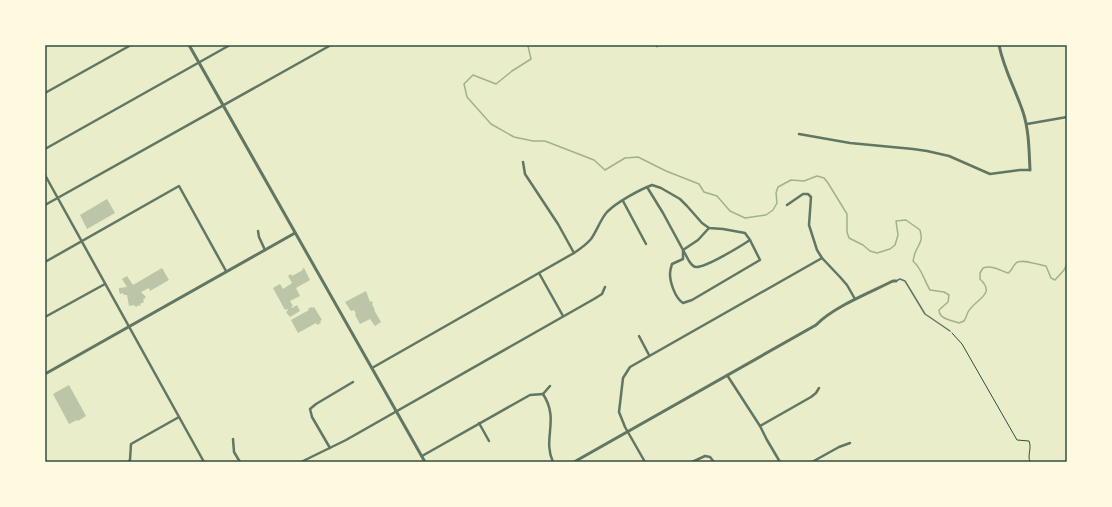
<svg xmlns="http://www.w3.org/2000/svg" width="1112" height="507" font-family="Arial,sans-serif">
  <rect width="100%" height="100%" fill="#e9edc9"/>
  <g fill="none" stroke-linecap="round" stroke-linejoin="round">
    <path stroke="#a3b18a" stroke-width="1.5" d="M528,45V46L531,59L512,71L496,84L473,75L464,84L467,97L491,124L514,137L533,141H545L594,160L605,170L625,158L638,157L666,171L699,184L704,192L717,196L730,211L745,218L766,215L773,210L777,203L776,193L778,187L791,180L804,181L817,176L824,178L828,183L847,214V232L849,238L863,245L870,251L877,253L890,249L895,245L898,235L896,221L906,220L920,230C923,242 920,241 916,251C914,254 914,258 913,261C922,269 924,280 930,290L944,292L949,295L948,302L939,310C939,319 951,320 959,323L964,321C966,318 967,314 968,312C975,299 997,295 980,279V273L983,268C992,265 999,270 1008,273C1012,271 1012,267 1016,263C1022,258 1038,265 1046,266L1051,278L1055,280L1064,270L1067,264"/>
  </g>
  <g fill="#bcc5a7">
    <polygon points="107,199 115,213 87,229 80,215"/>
    <polygon points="162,268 169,280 150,291 149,288 141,292 146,297 143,300 144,302 140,304 141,306 140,306 139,305 136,307 134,305 129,306 127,295 124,295 123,293 120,294 119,291 119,288 127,287 122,279 127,276 133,285"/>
    <polygon points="304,268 310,280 296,288 300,296 290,301 293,306 291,307 292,308 297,305 300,311 290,317 286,312 288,310 287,309 285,310 273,288 280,284 283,289 292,283 288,276 291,274 292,276 303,270 302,269"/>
    <polygon points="366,291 370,302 372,301 373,303 372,304 375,310 374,310 381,322 375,326 370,319 360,324 355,315 356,314 354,310 351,311 345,302"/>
    <polygon points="311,307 312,308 314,307 322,320 320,321 321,323 317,325 316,323 298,333 291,320 309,310 308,309"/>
    <polygon points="69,385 86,416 78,421 77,420 69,424 53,394"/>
  </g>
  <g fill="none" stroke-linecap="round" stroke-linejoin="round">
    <path stroke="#344e41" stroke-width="1" d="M952,333L962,344L1017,440L1029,441C1032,449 1027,455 1030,462"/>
    <polyline stroke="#617663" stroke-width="1.5" points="896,281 900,279 905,281 925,314 950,331"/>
    <g stroke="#617663" stroke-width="2.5">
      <polyline points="656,45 657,46"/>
      <polyline points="45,93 131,45"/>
      <polyline points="1027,124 1067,117"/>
      <polyline points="799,134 850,143 913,149 927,151 949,156 990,174 1020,170 1030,170"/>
      <polyline points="45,149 230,45"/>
      <polyline points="523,162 525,174 558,224 574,253"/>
      <polyline points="45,175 204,462"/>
      <polyline points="623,201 646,244"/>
      <polyline points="45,205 331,45"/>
      <polyline points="787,205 803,194 808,194 811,197 809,225 817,250 822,258 840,277 847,285 855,299"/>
      <path d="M709,228L698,240L683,250V259L672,264C671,267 670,270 670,274C670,282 675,298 683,303L692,300L760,260L750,240"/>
      <polyline points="258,231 259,237 265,250"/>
      <polyline points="45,262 179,186 226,271"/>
      <polyline points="539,273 563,316"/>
      <polyline points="45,317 105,284"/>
      <polyline points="639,336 649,355"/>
      <path d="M372,368L574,253C580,249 586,245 591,239C597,231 600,220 607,212C617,202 639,190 652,185L661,188L680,199L687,206L702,223L709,228L723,229L745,233L750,240C741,246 705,268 696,267C693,267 691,264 689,261L663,213L647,187"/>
      <polyline points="727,375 760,426 767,440 780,462"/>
      <polyline points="543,394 550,386"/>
      <polyline points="479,423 489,441"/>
      <polyline points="760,426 811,397 816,393 819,388"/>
      <polyline points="233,439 234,452 240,462"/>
      <polyline points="330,448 312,417 310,409 316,404 353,382"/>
      <path d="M422,456L530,395L543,394C560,420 542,438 553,462"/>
      <polyline points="128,462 130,460 131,444 179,417"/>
      <polyline points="301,462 346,440 594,299 602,294 605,287"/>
      <polyline points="645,462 625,427 619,412 623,378 630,367 822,258"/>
      <polyline points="692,462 705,456 710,457 714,462"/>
      <polyline points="812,462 839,447 850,443"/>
    </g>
    <g stroke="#617663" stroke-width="3">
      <polyline points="189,45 425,462"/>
      <path d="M999,45C1004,70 1015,88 1023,112C1029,130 1029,150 1030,170"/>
      <polyline points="45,374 295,233"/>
      <path d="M574,462L816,325C833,307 871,292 893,281H896"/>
    </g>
  </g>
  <rect width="1112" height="507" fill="none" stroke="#fefae0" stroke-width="92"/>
  <rect x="46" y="46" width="1020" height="415" fill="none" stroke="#344e41" stroke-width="1.5"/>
</svg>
